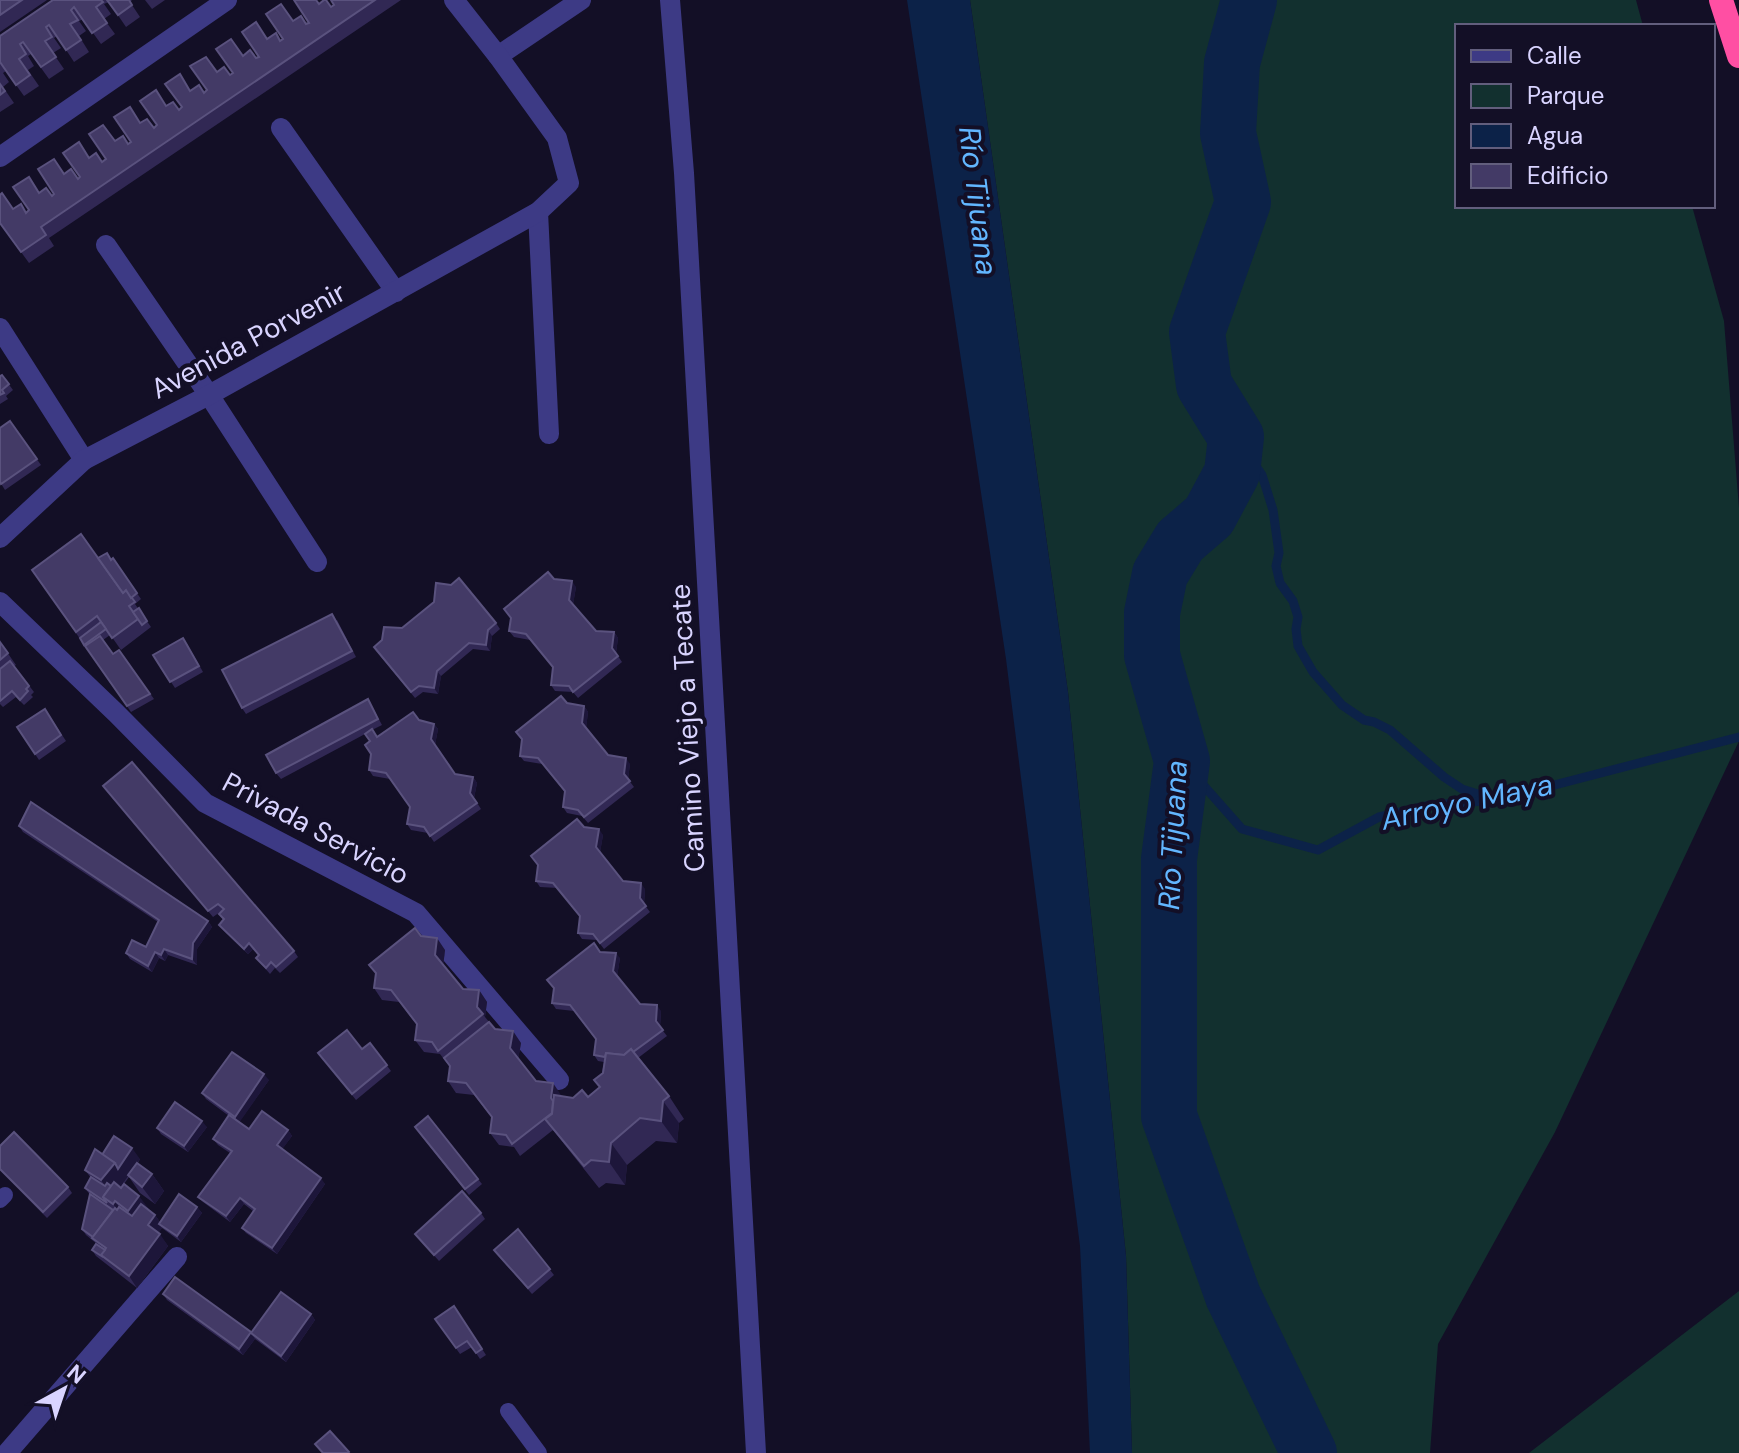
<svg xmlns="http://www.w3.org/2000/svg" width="1739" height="1453" font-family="'DM Sans',sans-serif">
  <rect width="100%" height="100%" fill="#130f26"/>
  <g fill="#12302f">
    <polygon points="970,0 1636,0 1643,26 1457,26 1457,206 1692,206 1724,321 1739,508 1739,741 1555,1132 1438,1344 1430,1453 1132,1453 1126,1256 1068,692"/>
    <polygon points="1739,1291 1739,1453 1529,1453"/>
  </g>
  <polygon fill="#0c2248" points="907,0 970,0 1068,692 1126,1256 1132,1453 1090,1453 1080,1246 1006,659"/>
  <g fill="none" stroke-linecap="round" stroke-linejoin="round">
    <g stroke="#0c2248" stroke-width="9">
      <polyline points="1236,437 1262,475 1273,510 1279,553 1276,566 1280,583 1293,601 1298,617 1296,629 1298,646 1313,672 1342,705 1364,720 1374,722 1390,730 1444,777 1462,789 1490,798"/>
      <polyline points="1182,761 1242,829 1318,850 1379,817 1431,805 1497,800 1739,737"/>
    </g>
    <polyline stroke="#0c2248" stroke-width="56" points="1249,0 1232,63 1228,133 1243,202 1197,332 1204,385 1236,437 1232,473 1209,516 1180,541 1160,574 1152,613 1152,655 1182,761 1169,859 1169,1116 1233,1296 1309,1453"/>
    <g stroke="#3d3a85" stroke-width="16">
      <polyline points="0,1200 5,1195"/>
      <polyline points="508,1411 539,1453"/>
    </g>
    <g stroke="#3d3a85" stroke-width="20">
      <polyline points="670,0 684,173 756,1453"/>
      <polyline points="498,56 581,0"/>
      <polyline points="281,128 396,292"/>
      <polyline points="0,157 227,0"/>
      <polyline points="538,212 549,434"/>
      <polyline points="106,245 209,395 317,562"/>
      <polyline points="0,328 84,460"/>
      <polyline points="0,538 84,460 209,395 538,212 569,183 557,138 498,56 454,0"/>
      <polyline points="0,602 116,713 205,803 416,913 559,1080"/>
      <polyline points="7,1453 177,1257"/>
    </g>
    <polyline stroke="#ff4fa3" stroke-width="24" points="1721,0 1739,56"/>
  </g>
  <g fill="#312854">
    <polygon points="0,0 47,0 0,32"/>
    <polygon points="53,0 132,0 130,2 140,17 126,27 109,2 104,4 111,14 104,19 115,34 101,44 83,19 79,21 86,31 79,36 89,52 74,62 57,36 54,38 61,48 53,53 64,69 49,79 31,54 28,56 34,66 28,70 39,86 24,96 6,71 3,73 9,82 3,87 14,103 0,112 0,36"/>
    <polygon points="145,0 165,0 152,9"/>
    <polygon points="331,0 401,0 49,238 54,246 29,263 0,223 14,209 26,213 29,210 39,193 52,196 54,194 64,174 78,179 80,177 89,157 102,161 106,159 115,141 128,144 131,142 141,123 154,128 157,125 167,106 179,110 182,107 191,90 199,85 205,92 207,90 217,72 230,75 233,73 243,56 256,58 259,57 267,38 276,33 281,40 283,39 293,21 306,24 309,23 319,4 331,7 334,5"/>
    <polygon points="2,375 13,390 6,396 8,399 0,404 0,376"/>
    <polygon points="10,421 41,465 5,490 0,482"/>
    <polygon points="113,558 141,599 135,604 151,627 121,650 107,630 110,635 103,640 113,654 119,650 154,699 131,712 32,570 115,581 111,559"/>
    <polygon points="554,579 576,587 573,604 596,631 614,632 618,638 616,653 622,662 578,698 573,692 555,691 551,685 553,668 530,640 514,637 509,631"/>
    <polygon points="337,620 356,657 246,714 242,708"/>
    <polygon points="496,623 500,629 492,636 490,651 473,649 441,676 438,694 423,692 415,698 378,653 402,628"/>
    <polygon points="0,642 16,665 14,666 34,692 31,695 33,697 24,705 16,697 3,707 0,704"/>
    <polygon points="187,644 203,672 175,688 153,655"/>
    <polygon points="368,699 382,725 372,730 377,737 419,720 434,724 438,729 435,745 455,774 473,777 477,783 474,798 481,809 434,842 428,833 411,830 407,824 410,807 390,779 373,776 369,770 371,754 370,741 365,734 281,779 276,773"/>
    <polygon points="567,703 584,706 588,712 586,728 608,755 630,764 628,779 634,787 588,823 582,816 567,813 563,807 565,792 542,764 524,761 520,756"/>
    <polygon points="45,709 66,741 39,760 17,727"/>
    <polygon points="103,786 294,951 298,957 280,973 275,968 270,974 256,958 259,955 253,949 248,954 224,931 219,925 223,920 219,914 223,910 213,917"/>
    <polygon points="19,826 208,921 212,927 197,949 197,965 168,955 165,961 159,958 152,972 130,959 126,953 146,947 158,922 23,832"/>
    <polygon points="584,827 603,835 600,852 623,881 645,889 644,904 650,912 604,949 597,940 582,939 578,933 580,916 558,888 540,887 536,881"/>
    <polygon points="421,936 445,950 443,965 463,989 479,990 487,1002 485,1017 495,1029 521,1043 518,1059 536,1081 561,1096 573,1098 588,1097 599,1088 604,1062 598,1061 594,1055 596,1040 574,1011 556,1009 552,1003 600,952 620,958 617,976 640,1004 661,1011 660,1027 667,1036 638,1058 669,1096 684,1119 679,1123 677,1143 656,1141 627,1165 625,1185 606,1183 599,1188 553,1130 520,1156 514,1147 499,1145 490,1133 492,1118 474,1095 456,1093 448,1081 450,1067 440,1054 424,1052 415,1040 417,1025 399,1002 382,1000 374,988 376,974 369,965"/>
    <polygon points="370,1043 391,1071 356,1100 323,1059 362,1049"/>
    <polygon points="269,1080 239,1122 249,1129 288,1130 292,1136 282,1149 325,1184 277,1254 246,1233 242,1228 253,1211 244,1204 230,1222 203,1202 198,1197 230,1153 218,1145 213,1139 229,1116 206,1099 202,1093"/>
    <polygon points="207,1127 188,1152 161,1134 157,1128"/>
    <polygon points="419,1133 478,1179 482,1184 469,1195"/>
    <polygon points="0,1146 68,1187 72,1193 47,1218 0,1170"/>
    <polygon points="102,1155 140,1159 138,1163 152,1174 164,1191 155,1204 140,1193 129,1177 121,1188 155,1215 160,1222 197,1207 202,1213 181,1242 162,1228 158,1233 168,1246 137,1288 96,1256 92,1250 97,1244 86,1235 82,1229 90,1195 85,1188 91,1178 85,1170"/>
    <polygon points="481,1213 485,1219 439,1261 415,1234"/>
    <polygon points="518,1229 554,1275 532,1294 494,1250"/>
    <polygon points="163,1294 252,1332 311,1314 315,1320 286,1362 255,1339 243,1355 167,1300"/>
    <polygon points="454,1306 486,1355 480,1359 472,1347 460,1354 435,1319"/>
  </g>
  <g fill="#1d163a">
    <polygon points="572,581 576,587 573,605 569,600"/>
    <polygon points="488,630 492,636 490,651 486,645"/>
    <polygon points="614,632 618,638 616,654 612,648"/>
    <polygon points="437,671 441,676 438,694 434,688"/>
    <polygon points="584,706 588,712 586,729 582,723"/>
    <polygon points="434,724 438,729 435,745 431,739"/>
    <polygon points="626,758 630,764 628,780 624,774"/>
    <polygon points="473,777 477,783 474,798 470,793"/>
    <polygon points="599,829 603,835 600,853 596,847"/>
    <polygon points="641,883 645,889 644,904 640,898"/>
    <polygon points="208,921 212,927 197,949 197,965 192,959 193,943"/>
    <polygon points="437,938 445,950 443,967 435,955"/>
    <polygon points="249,943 253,949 248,954 244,949"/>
    <polygon points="164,949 168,955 165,961 161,955"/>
    <polygon points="155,952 159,958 152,972 148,966"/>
    <polygon points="616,953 620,958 617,977 613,971"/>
    <polygon points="479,990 487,1002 485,1017 477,1007"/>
    <polygon points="657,1005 661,1011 660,1027 656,1021"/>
    <polygon points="513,1031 521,1043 518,1060 510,1048"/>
    <polygon points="264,1074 269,1080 239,1123 235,1117"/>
    <polygon points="553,1083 561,1095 560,1110 551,1098"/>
    <polygon points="663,1101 679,1123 677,1143 661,1121"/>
    <polygon points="202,1121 207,1127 188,1152 184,1146"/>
    <polygon points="288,1130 292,1136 281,1151 277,1145"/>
    <polygon points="611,1143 627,1165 625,1185 609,1162"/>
    <polygon points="132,1148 140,1159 117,1192 115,1201 127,1218 125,1221 113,1204 112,1196 101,1180 115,1163"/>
    <polygon points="152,1174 164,1191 155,1204 142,1187"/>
    <polygon points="321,1178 325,1184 277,1254 272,1248"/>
    <polygon points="139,1196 152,1213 140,1228 128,1211"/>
    <polygon points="240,1198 244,1204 230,1222 226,1216"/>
    <polygon points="197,1207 202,1213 181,1242 177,1236"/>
    <polygon points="155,1215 163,1226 159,1224 162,1228 156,1237 148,1225"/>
    <polygon points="160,1234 168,1246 137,1288 129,1276"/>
    <polygon points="311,1314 315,1320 286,1362 281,1356"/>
    <polygon points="251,1332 251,1333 255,1339 243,1355 239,1349"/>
  </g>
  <g fill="#433a66" stroke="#5a527e" stroke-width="2">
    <polygon points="0,0 22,0 0,15"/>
    <polygon points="53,0 101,0 103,2 96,7 107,23 92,33 74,7 71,10 78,20 70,24 81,40 66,50 49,25 46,27 52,37 45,41 56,57 41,67 23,42 20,44 26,54 19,59 30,75 16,85 0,62 0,36"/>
    <polygon points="107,0 129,0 132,5 118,15"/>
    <polygon points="294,0 316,0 319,4 324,0 326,0 331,7 334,5 331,0 375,0 41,227 46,235 21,252 0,223 0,195 2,193 13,209 21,204 26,213 29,210 13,187 29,177 39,193 46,188 52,196 54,194 38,169 54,159 64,174 71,169 78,179 80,177 63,153 79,142 89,158 96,153 102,162 106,159 89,134 103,125 115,141 123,136 128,144 131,142 114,117 130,107 140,123 147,119 154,128 157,125 140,101 156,90 166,106 173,102 179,110 182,107 165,84 180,74 190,91 199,85 204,93 207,90 190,66 206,57 217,72 224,67 230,75 233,73 216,49 231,39 243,56 250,50 256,58 259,57 242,32 256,22 267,39 276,33 280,41 283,39 266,14 281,4 293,21 301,16 306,24 309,23"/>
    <polygon points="0,84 5,91 0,95"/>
    <polygon points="2,375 9,384 2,390 4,393 0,395 0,376"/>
    <polygon points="10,421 37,459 1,484 0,482 0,428"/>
    <polygon points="81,534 123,593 126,590 135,602 129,606 138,619 112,638 97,616 76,632 32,570"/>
    <polygon points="107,553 111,560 113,558 137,593 131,598 126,590 123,593 98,558"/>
    <polygon points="548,572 554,579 572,581 569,600 596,631 614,632 612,648 618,656 573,692 569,686 551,685 553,667 526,634 509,631 511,618 504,609"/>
    <polygon points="459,578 496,623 488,630 486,645 469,643 437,671 434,688 419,686 411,692 374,647 382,640 384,627 402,628 434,602 436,583 451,585"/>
    <polygon points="139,608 147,621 142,625 133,612"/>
    <polygon points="332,614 352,651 242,708 222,670"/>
    <polygon points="101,622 106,629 84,645 80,638"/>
    <polygon points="100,636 113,654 119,650 150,694 127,706 85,646"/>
    <polygon points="183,638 199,666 170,682 153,655"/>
    <polygon points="0,642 8,653 0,660"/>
    <polygon points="10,661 29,686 26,689 28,691 20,700 12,691 0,701 0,669"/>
    <polygon points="561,696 567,703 584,706 582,723 608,755 626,758 624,774 630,781 584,817 578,810 563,807 565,791 538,758 520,756 522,739 516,732"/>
    <polygon points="368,699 378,719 276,773 266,755"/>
    <polygon points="45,709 61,735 35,754 17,727"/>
    <polygon points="413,712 419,720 434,724 431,739 455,774 473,777 470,793 477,803 430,836 424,827 407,824 410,807 386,773 369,770 371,754 365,745 370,741 365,734 372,729 377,737"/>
    <polygon points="132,762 294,951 276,967 271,962 266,968 256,958 259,955 249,943 244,949 219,925 224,919 219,914 224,909 218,904 208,911 103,786"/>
    <polygon points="31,802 208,921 193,943 192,959 164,949 161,955 155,952 148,966 126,953 132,940 146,947 159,920 19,826"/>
    <polygon points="577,819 584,827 599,829 596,847 623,881 641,883 640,898 646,906 600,943 593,934 578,933 580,916 553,883 536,881 538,865 531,856"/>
    <polygon points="415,928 421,936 437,938 435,955 463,989 479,990 477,1007 483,1014 438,1051 432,1042 415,1040 417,1024 391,990 374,988 376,973 369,965"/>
    <polygon points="594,943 600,952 616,953 613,971 640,1004 657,1005 656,1021 663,1030 633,1052 631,1049 624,1055 606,1053 605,1057 594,1055 596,1039 570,1005 552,1003 554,988 547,980"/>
    <polygon points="489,1022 495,1029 513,1031 510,1048 536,1081 553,1083 551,1098 553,1101 552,1113 512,1144 506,1135 490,1133 492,1117 466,1083 448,1081 450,1066 444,1058"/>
    <polygon points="347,1030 362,1049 370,1043 387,1065 352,1094 318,1053"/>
    <polygon points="631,1049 669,1096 663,1101 661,1121 640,1118 611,1143 609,1162 591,1160 584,1166 545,1119 552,1114 554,1095 573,1098 582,1090 588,1097 600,1087 594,1080 603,1073 606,1053 624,1055"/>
    <polygon points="232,1052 264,1074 235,1117 202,1093"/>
    <polygon points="175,1102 202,1121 184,1146 157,1128"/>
    <polygon points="262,1111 288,1130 277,1145 321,1178 272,1248 242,1228 255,1209 240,1198 226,1216 198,1197 232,1151 213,1139 229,1115 249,1129"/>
    <polygon points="428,1116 478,1179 465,1189 415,1127"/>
    <polygon points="14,1132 68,1187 43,1212 0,1169 0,1146"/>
    <polygon points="114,1136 132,1148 118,1169 115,1163 102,1155"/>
    <polygon points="95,1149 115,1163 101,1180 85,1170"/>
    <polygon points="137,1163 152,1174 142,1187 128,1175"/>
    <polygon points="91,1177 105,1186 107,1183 111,1186 103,1197 107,1203 85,1188"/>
    <polygon points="114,1182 121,1188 124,1184 139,1196 128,1211 115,1201 113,1204 103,1197"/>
    <polygon points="462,1191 481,1213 434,1255 415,1234"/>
    <polygon points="90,1194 113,1210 93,1237 82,1229"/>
    <polygon points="179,1194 197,1207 177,1236 159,1224"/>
    <polygon points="141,1204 155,1215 148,1225 160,1234 129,1276 101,1255 106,1248 92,1238 115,1208 117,1210 119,1207 132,1216"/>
    <polygon points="518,1229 550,1269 528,1288 494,1250"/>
    <polygon points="96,1244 105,1250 101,1255 103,1257 92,1250"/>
    <polygon points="175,1277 251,1332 239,1349 163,1294"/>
    <polygon points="281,1292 311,1314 281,1356 251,1333"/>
    <polygon points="454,1306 482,1349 476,1353 467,1341 456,1348 435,1319"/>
    <polygon points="330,1431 349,1452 348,1453 323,1453 315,1444"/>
  </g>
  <g text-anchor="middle" stroke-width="8" stroke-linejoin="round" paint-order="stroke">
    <g font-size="28" fill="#d9d4ff" stroke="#130f26">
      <text transform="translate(248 340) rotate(-28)" y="10">Avenida Porvenir</text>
      <text transform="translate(687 728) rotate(-93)" y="10">Camino Viejo a Tecate</text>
      <text transform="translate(316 828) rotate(28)" y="10">Privada Servicio</text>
    </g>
    <g font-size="30" font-style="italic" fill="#62b6ff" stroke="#130f26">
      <text transform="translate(978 201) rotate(83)" y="10">Río Tijuana</text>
      <text transform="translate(1467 802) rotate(-12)" y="10">Arroyo Maya</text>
      <text transform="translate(1173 835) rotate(-87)" y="10">Río Tijuana</text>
    </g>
  </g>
  <rect x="1455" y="24" width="260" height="184" fill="#130f26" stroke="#625e7d" stroke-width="2"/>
  <rect x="1471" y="50" width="40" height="12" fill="#3d3a85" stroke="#625e7d" stroke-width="2"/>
  <text x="1527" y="64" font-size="24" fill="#d9d4ff">Calle</text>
  <rect x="1471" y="84" width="40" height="24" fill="#12302f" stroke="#625e7d" stroke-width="2"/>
  <text x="1527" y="104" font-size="24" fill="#d9d4ff">Parque</text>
  <rect x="1471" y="124" width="40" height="24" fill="#0c2248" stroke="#625e7d" stroke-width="2"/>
  <text x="1527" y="144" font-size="24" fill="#d9d4ff">Agua</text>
  <rect x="1471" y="164" width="40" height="24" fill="#433a66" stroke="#625e7d" stroke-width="2"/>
  <text x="1527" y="184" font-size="24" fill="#d9d4ff">Edificio</text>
  <g transform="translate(64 1389) rotate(40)" stroke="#130f26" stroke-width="6" paint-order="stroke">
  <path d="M0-6L14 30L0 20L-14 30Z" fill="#d9d4ff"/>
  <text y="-12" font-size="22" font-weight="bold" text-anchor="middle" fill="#d9d4ff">N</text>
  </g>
</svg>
